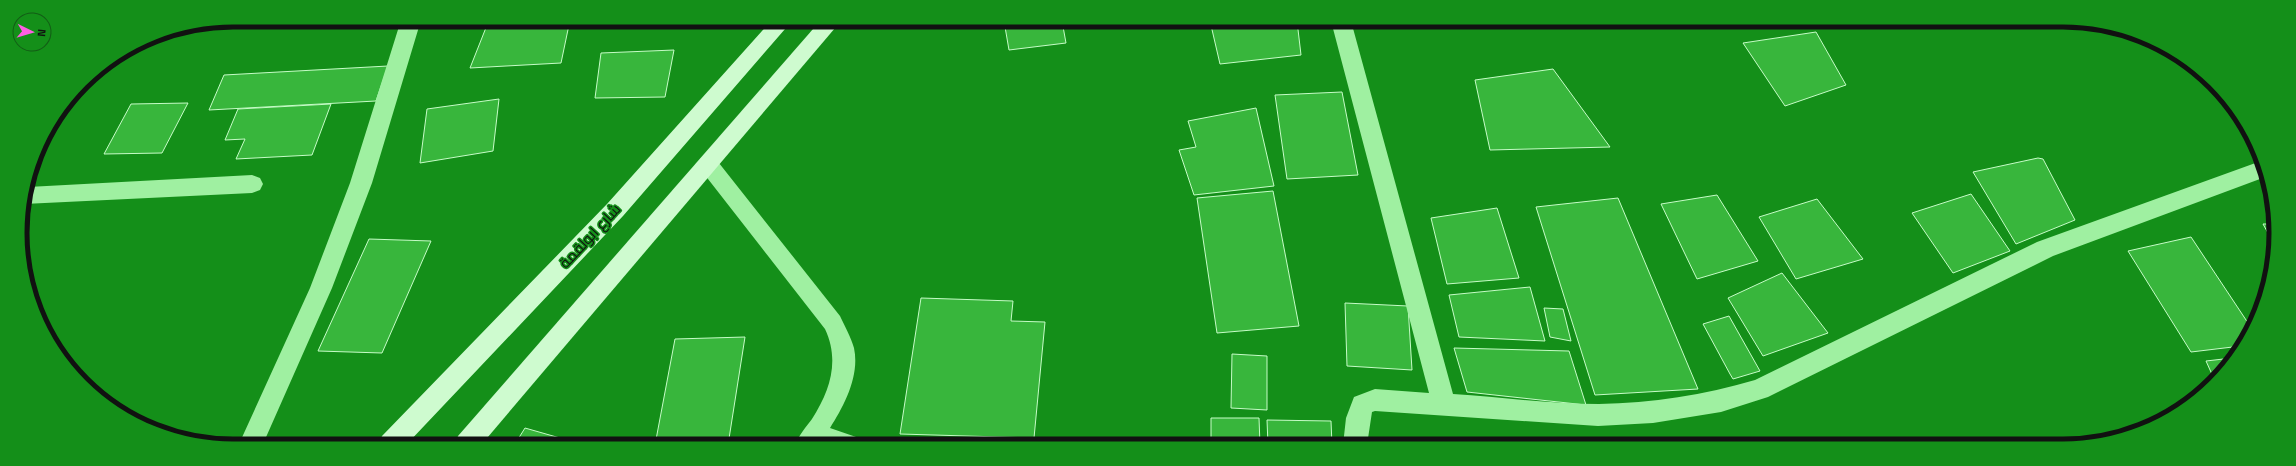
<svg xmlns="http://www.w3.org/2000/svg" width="2296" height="466" font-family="'Titillium Web',Cairo,sans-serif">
  <rect width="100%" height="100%" fill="#148f19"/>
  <g fill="#38b63c" stroke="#c6fcc7">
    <polygon points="489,20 570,20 561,63 470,68"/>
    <polygon points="1004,21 1062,21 1066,43 1009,50"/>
    <polygon points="1210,21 1297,21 1301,55 1220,64"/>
    <polygon points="1816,32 1846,85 1785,106 1743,43"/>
    <polygon points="674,50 665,97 595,98 601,53"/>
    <polygon points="388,66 376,101 209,110 224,75"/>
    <polygon points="1553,69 1610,147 1490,150 1475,80"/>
    <polygon points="1342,92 1358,175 1287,179 1275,95"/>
    <polygon points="499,99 493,151 420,163 427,109"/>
    <polygon points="188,103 162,153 104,154 131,104"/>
    <polygon points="331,104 312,155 236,159 245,139 225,140 238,109"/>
    <polygon points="1256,108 1274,186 1194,195 1179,150 1196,147 1188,121"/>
    <polygon points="2038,158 2043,159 2075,220 2016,244 1973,172"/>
    <polygon points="1273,191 1299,326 1217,333 1197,198"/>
    <polygon points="1971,194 2010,251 1953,273 1912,213"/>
    <polygon points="1717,195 1758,261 1697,279 1661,204"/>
    <polygon points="1618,198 1698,389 1595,395 1536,207"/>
    <polygon points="1817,199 1863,259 1796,279 1759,217"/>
    <polygon points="1497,208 1519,278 1447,284 1431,218"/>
    <polygon points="2263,224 2272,224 2273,242"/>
    <polygon points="2191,237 2252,329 2241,346 2191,352 2128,251"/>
    <polygon points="369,239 431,241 382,353 318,351"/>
    <polygon points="1782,273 1828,333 1763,356 1728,298"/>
    <polygon points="1530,287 1545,341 1459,337 1449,295"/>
    <polygon points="921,298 1013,301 1011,321 1045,322 1034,438 900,434"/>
    <polygon points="1345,303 1408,306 1412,370 1347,366"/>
    <polygon points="1544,308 1563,309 1571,341 1550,337"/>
    <polygon points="1729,316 1760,371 1733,379 1730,374 1703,324"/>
    <polygon points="745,337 728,445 655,445 675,339"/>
    <polygon points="1454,348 1569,351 1586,405 1467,392"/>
    <polygon points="1232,354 1267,356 1267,410 1231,408"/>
    <polygon points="2232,358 2215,381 2206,361"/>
    <polygon points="1211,418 1259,418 1260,445 1211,445"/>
    <polygon points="1267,420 1331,421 1332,445 1268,445"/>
    <polygon points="525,428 581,444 515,444"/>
  </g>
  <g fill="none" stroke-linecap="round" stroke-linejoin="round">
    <path fill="#9ff0a1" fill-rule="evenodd" d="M708,156L715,158L840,316C845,327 851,337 854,348C860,376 844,406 830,428L859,438L862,445H795C799,435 806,427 812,419C830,391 840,361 825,329L701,170L698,164L701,158Z"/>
    <g fill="#9ff0a1" fill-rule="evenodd">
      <polygon points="401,20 421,20 372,183 332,288 263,444 239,444 310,288 350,183"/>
      <path d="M1331,21H1351L1453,394C1501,397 1551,404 1599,404C1652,403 1704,395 1755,380L2037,242L2261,161L2268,176L2053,256L1768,397L1721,412L1653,423L1598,426L1375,411L1372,412L1367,445H1343L1346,418L1354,397L1375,389L1429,393Z"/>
      <polygon points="252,175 260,178 263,184 260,190 252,193 24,204 28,187"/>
    </g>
    <g fill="#cefbcf" fill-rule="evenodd">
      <polygon points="771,21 792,21 623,216 407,444 379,444 382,436 607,204"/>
      <polygon points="820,21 841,21 482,444 455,444 458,436"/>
    </g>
  </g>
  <g text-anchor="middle" stroke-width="3" stroke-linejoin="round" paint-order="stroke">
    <g font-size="15" fill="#111" stroke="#148f19">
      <text transform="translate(590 236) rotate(-47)" y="5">شارع ابولقمة</text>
    </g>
  </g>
  <path d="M0 0H2296V466H0ZM233 27H2063A206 206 0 0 1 2269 233V233A206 206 0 0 1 2063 439H233A206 206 0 0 1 27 233V233A206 206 0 0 1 233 27Z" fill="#148f19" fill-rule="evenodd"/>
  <path fill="none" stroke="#111" stroke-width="5" d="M233 27H2063A206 206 0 0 1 2269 233V233A206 206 0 0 1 2063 439H233A206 206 0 0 1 27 233V233A206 206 0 0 1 233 27Z"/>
  <g transform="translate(32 32) rotate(95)"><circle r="19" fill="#148f19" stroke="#135d16"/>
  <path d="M0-3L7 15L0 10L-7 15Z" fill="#ff5fe2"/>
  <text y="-6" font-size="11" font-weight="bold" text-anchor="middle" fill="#111111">N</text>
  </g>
</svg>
